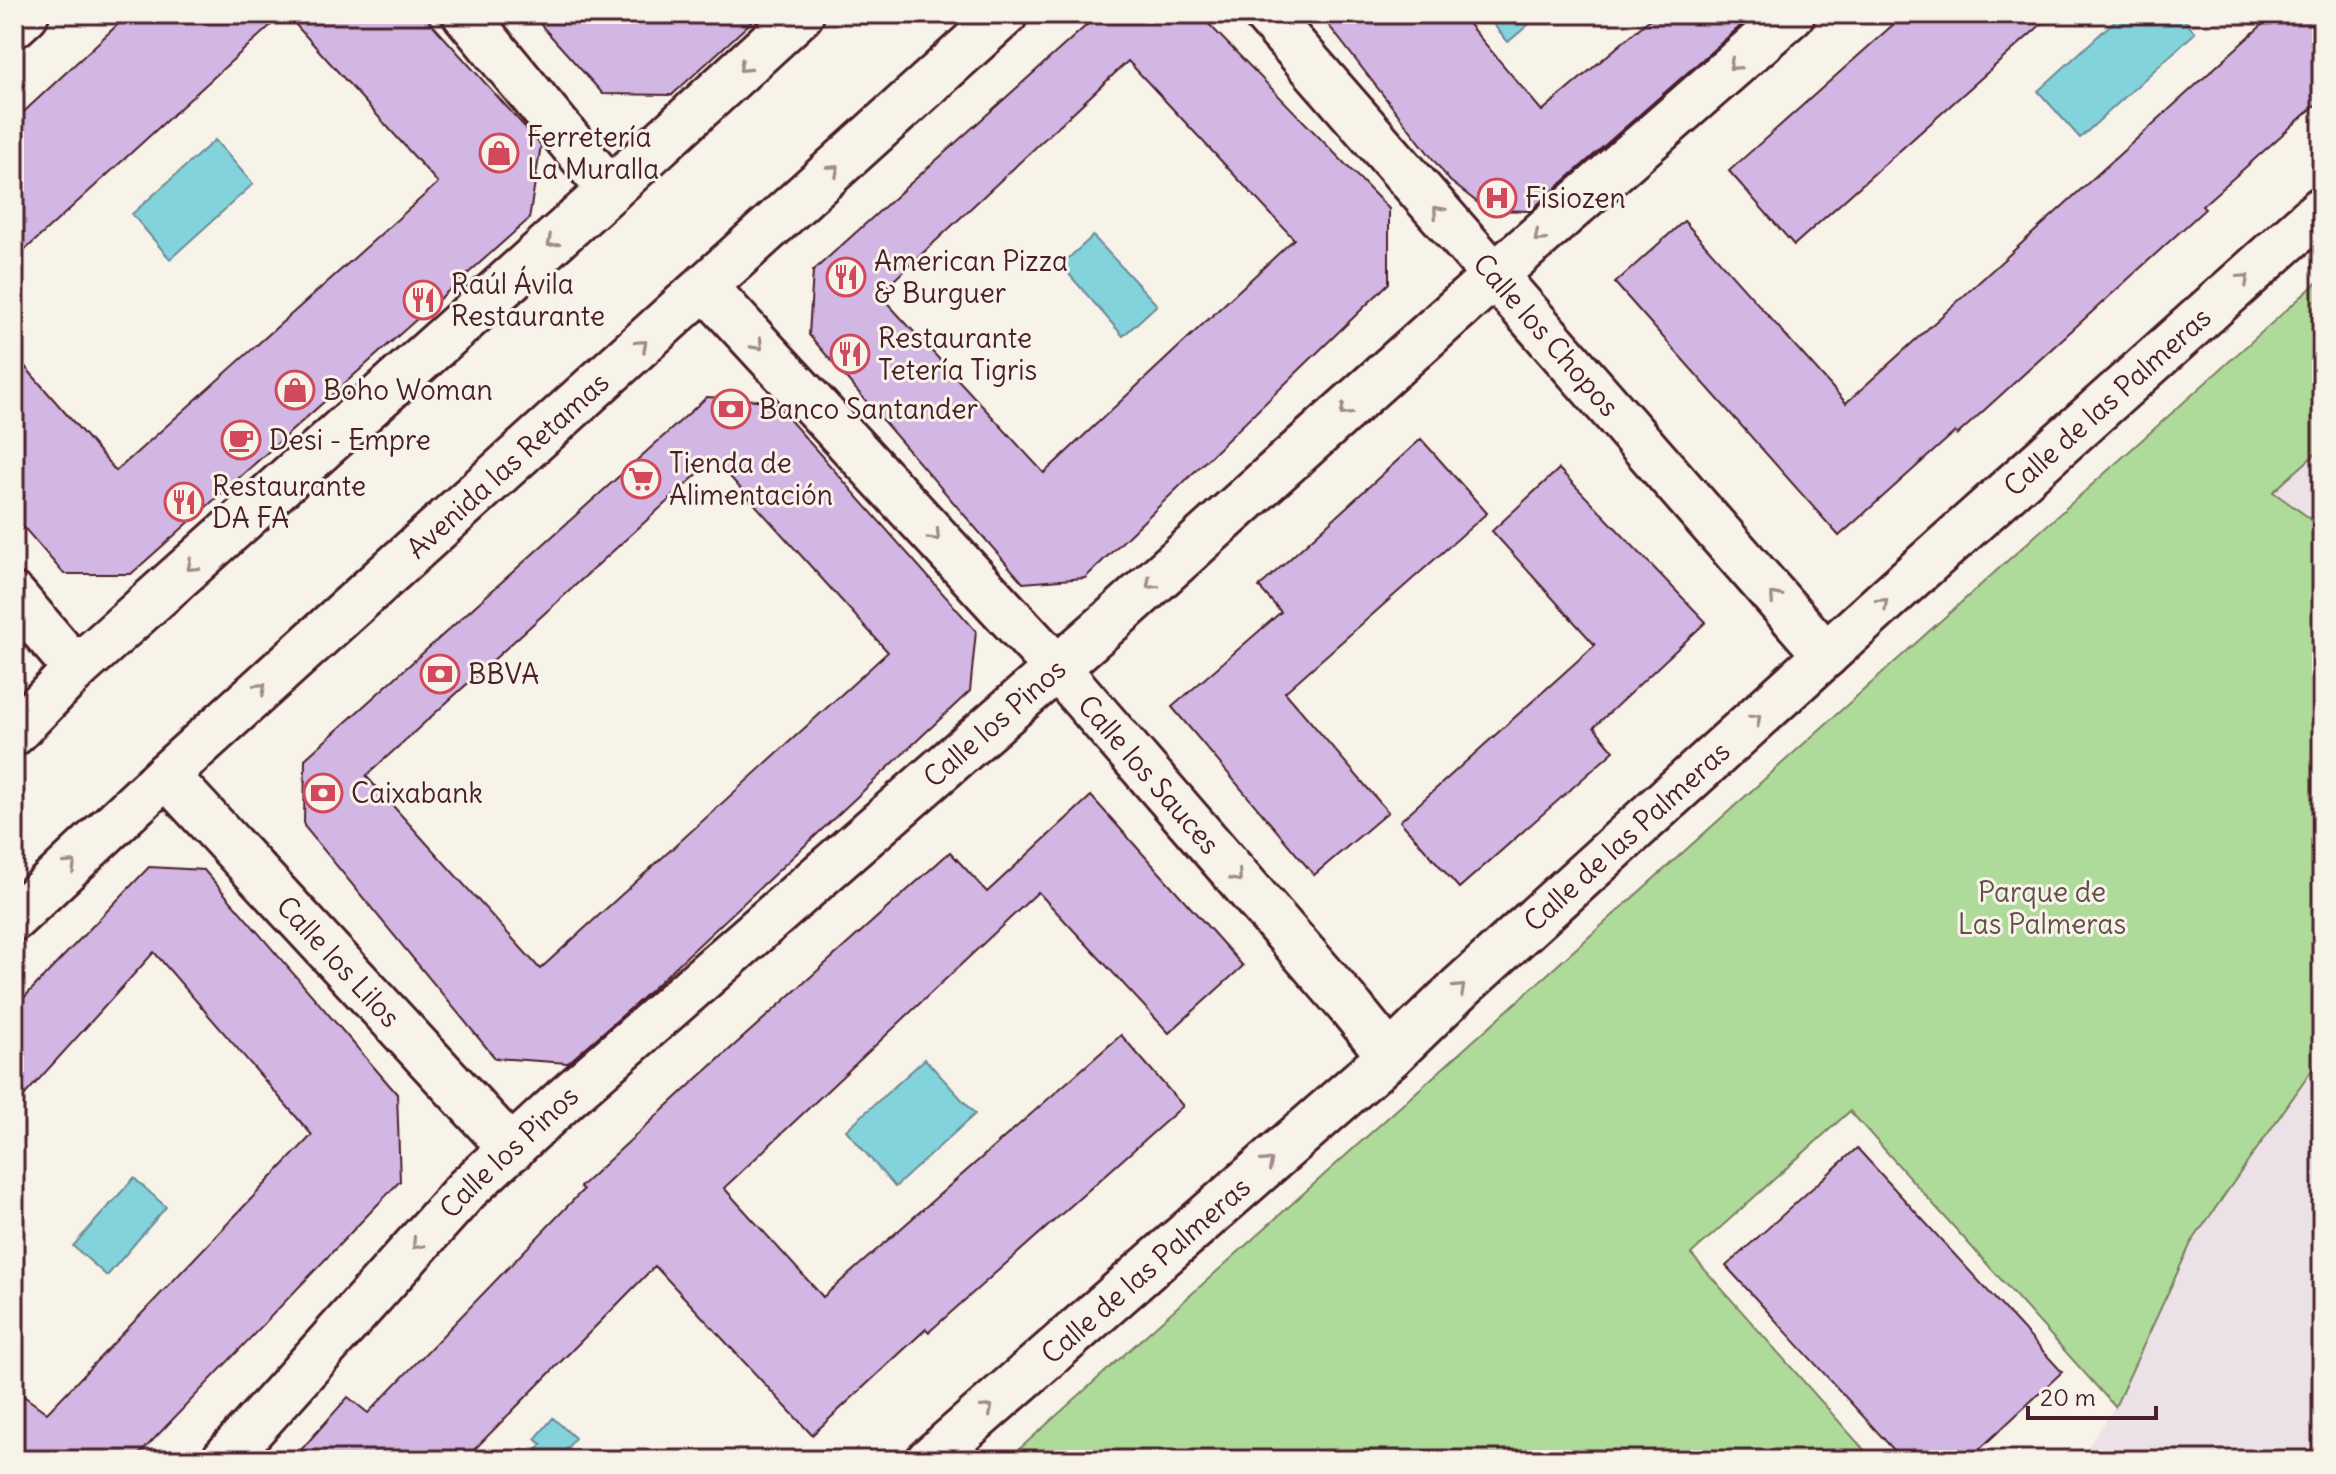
<svg xmlns="http://www.w3.org/2000/svg" width="2336" height="1474" font-family="Delius,sans-serif">
  <rect width="100%" height="100%" fill="#f7f3e8"/>
  <filter id="ink" filterUnits="userSpaceOnUse"><feTurbulence type="fractalNoise" baseFrequency=".0125" numOctaves="2"/><feDisplacementMap in="SourceGraphic" scale="16" xChannelSelector="R" yChannelSelector="G"/><feConvolveMatrix kernelMatrix="1 2 1 2 8 2 1 2 1" color-interpolation-filters="sRGB"/></filter>
  <g filter="url(#ink)">
    <g fill="#ece1e7">
      <polygon points="2322,448 2322,527 2272,492"/>
      <polygon points="2322,1056 2322,1460 2079,1460 2115,1407 2191,1243"/>
    </g>
    <polygon fill="#aedb9a" stroke="#7c7d62" stroke-width="2" points="2322,278 2322,448 2273,492 2322,527 2322,1056 2191,1243 2115,1407 1850,1111 1691,1254 1873,1460 1007,1460"/>
    <g fill="#83d3dd" stroke="#6c8b96" stroke-width="2">
      <polygon points="1485,14 1541,14 1508,42"/>
      <polygon points="2122,14 2180,14 2195,33 2080,138 2038,91"/>
      <polygon points="215,140 253,184 170,259 132,214"/>
      <polygon points="1093,236 1157,305 1123,336 1061,265"/>
      <polygon points="925,1059 975,1114 895,1187 846,1130"/>
      <polygon points="134,1178 166,1207 107,1276 73,1246"/>
      <polygon points="553,1418 575,1438 559,1460 529,1460 542,1444 535,1439"/>
    </g>
    <g fill="#d2b7e5" stroke="#4a1f2b" stroke-width="2" fill-rule="evenodd">
      <polygon points="129,14 283,14 14,260 14,121"/>
      <polygon points="286,14 423,14 541,145 529,219 131,574 64,574 14,516 14,354 116,471 438,183"/>
      <polygon points="531,14 760,14 672,95 603,94"/>
      <path d="M1099,14H1199L1389,209V283L1085,578L1023,583L809,335L813,271ZM1128,61L1294,239L1044,473L879,294Z"/>
      <polygon points="1320,14 1460,14 1542,111 1656,14 1754,14 1530,211 1487,210 1450,181"/>
      <polygon points="1905,14 2053,14 1794,245 1729,171"/>
      <polygon points="2274,14 2322,14 2322,99 2202,206 2205,209 1957,435 1955,432 1839,536 1615,283 1684,221 1846,403"/>
      <path d="M707,397L773,401L976,631L970,691L639,1001L568,1063L495,1058L304,826L305,759ZM714,459L888,652L540,969L366,776Z"/>
      <polygon points="1421,439 1487,513 1285,692 1388,812 1314,875 1172,707 1281,612 1259,587"/>
      <polygon points="1559,469 1706,622 1594,727 1614,751 1459,888 1400,821 1595,645 1492,531"/>
      <polygon points="1091,796 1243,966 1169,1033 1038,892 724,1188 823,1297 1121,1035 1183,1106 929,1332 926,1329 812,1435 655,1266 464,1460 292,1460 348,1397 368,1413 583,1190 580,1187 690,1085 950,852 987,892"/>
      <polygon points="149,867 204,870 397,1094 400,1181 134,1460 14,1460 14,1389 47,1413 312,1135 154,952 14,1107 14,1008"/>
      <polygon points="1857,1148 2062,1372 1968,1460 1903,1460 1726,1266"/>
    </g>
    <g fill="none" stroke-linecap="round" stroke-linejoin="round">
      <g stroke="#4a1f2b" stroke-width="50">
        <g id="street">
          <polyline points="465,14 610,190"/>
          <path id="s1" d="M1266,14L1826,655"/>
          <polyline points="14,25 26,14"/>
          <path id="s2" d="M706,288L1056,667L1352,1009L1390,1056"/>
          <polyline points="14,596 76,669"/>
          <path id="s3" d="M166,775L512,1149"/>
          <path id="s4" d="M224,1460L467,1189L566,1098L1113,619L1494,276L1792,14"/>
          <path id="s5" d="M929,1460L1390,1056L1461,987L1896,591L2322,209"/>
        </g>
      </g>
      <g stroke="#4a1f2b" stroke-width="50">
        <g id="secondary">
          <polyline points="14,733 76,669 610,190 801,14"/>
          <path id="s6" d="M14,918L166,775L1005,14"/>
        </g>
      </g>
      <use href="#street" stroke="#f7f3e8" stroke-width="44"/>
      <use href="#secondary" stroke="#f7f3e8" stroke-width="44"/>
    </g>
    <defs><path id="oneway-chevron" d="M-2-3.5L2.5 0L-2 3.5" fill="none" stroke-width="1.6" stroke-linecap="round" stroke-linejoin="round" transform="scale(2)"/></defs>
    <g stroke="#a0898a">
      <use href="#oneway-chevron" transform="translate(1734 65) rotate(139)"/>
      <use href="#oneway-chevron" transform="translate(744 67) rotate(137)"/>
      <use href="#oneway-chevron" transform="translate(834 170) rotate(-42)"/>
      <use href="#oneway-chevron" transform="translate(1438 211) rotate(-131)"/>
      <use href="#oneway-chevron" transform="translate(1539 237) rotate(139)"/>
      <use href="#oneway-chevron" transform="translate(552 242) rotate(138)"/>
      <use href="#oneway-chevron" transform="translate(2244 279) rotate(-42)"/>
      <use href="#oneway-chevron" transform="translate(642 345) rotate(-42)"/>
      <use href="#oneway-chevron" transform="translate(758 345) rotate(47)"/>
      <use href="#oneway-chevron" transform="translate(1345 411) rotate(138)"/>
      <use href="#oneway-chevron" transform="translate(935 536) rotate(47)"/>
      <use href="#oneway-chevron" transform="translate(192 566) rotate(138)"/>
      <use href="#oneway-chevron" transform="translate(1151 584) rotate(138)"/>
      <use href="#oneway-chevron" transform="translate(1775 597) rotate(-131)"/>
      <use href="#oneway-chevron" transform="translate(1883 603) rotate(-43)"/>
      <use href="#oneway-chevron" transform="translate(261 688) rotate(-42)"/>
      <use href="#oneway-chevron" transform="translate(1756 719) rotate(-42)"/>
      <use href="#oneway-chevron" transform="translate(71 865) rotate(-43)"/>
      <use href="#oneway-chevron" transform="translate(1237 877) rotate(49)"/>
      <use href="#oneway-chevron" transform="translate(1460 989) rotate(-43)"/>
      <use href="#oneway-chevron" transform="translate(1268 1163) rotate(-41)"/>
      <use href="#oneway-chevron" transform="translate(417 1244) rotate(132)"/>
      <use href="#oneway-chevron" transform="translate(988 1409) rotate(-41)"/>
    </g>
  </g>
  <defs>
    <g id="shop-ring" transform="scale(2)"><circle r="9.5" fill="#f7f3e8" stroke="#d1495b" stroke-width="1.5"/><path d="M-5-2.5h2.3a2.7 3.5 0 0 1 5.4 0H5L5.5 6h-11ZM-1.5-2.5h3a1.5 2.3 0 0 0-3 0Z" fill="#d1495b"/></g>
    <g id="hospital-ring" transform="scale(2)"><circle r="9.5" fill="#f7f3e8" stroke="#d1495b" stroke-width="1.5"/><path d="M-5-5h3v3.5h4V-5h3V5h-3V1.5h-4V5h-3Z" fill="#d1495b"/></g>
    <g id="restaurant-ring" transform="scale(2)"><circle r="9.5" fill="#f7f3e8" stroke="#d1495b" stroke-width="1.5"/><path d="M-5-6h1v4h1v-4h1v4h1v-4h1v5L-1.5 .5V6h-2V.5L-5-1ZM5-6V6H3V1.5H1.5Q1.5-4 5-6Z" fill="#d1495b"/></g>
    <g id="bank-ring" transform="scale(2)"><circle r="9.5" fill="#f7f3e8" stroke="#d1495b" stroke-width="1.5"/><path d="M-6-4H6V4H-6ZM0-2.3a2.3 2.3 0 1 0 0 4.6a2.3 2.3 0 1 0 0-4.6Z" fill="#d1495b"/></g>
    <g id="cafe-ring" transform="scale(2)"><circle r="9.5" fill="#f7f3e8" stroke="#d1495b" stroke-width="1.5"/><path d="M-5.5-4.5H6V0H3Q3 3.5 0 3.5H-2.5Q-5.5 3.5-5.5 0ZM3-3.2v2h1.7v-2ZM-6 4.5H4V6H-6Z" fill="#d1495b"/></g>
    <g id="supermarket-ring" transform="scale(2)"><circle r="9.5" fill="#f7f3e8" stroke="#d1495b" stroke-width="1.5"/><path d="M-6-5.5h2.5l.6 2H6L4.5 2H-2.5L-4.4-4H-6ZM-1.5 3.2a1.3 1.3 0 1 0 .1 0ZM3 3.2a1.3 1.3 0 1 0 .1 0Z" fill="#d1495b"/></g>
  </defs>
  <g fill-rule="evenodd">
    <use href="#shop-ring" x="499" y="153"/>
    <use href="#hospital-ring" x="1497" y="198"/>
    <use href="#restaurant-ring" x="846" y="277"/>
    <use href="#restaurant-ring" x="423" y="300"/>
    <use href="#restaurant-ring" x="850" y="354"/>
    <use href="#shop-ring" x="295" y="390"/>
    <use href="#bank-ring" x="731" y="409"/>
    <use href="#cafe-ring" x="241" y="440"/>
    <use href="#supermarket-ring" x="641" y="479"/>
    <use href="#restaurant-ring" x="184" y="502"/>
    <use href="#bank-ring" x="440" y="674"/>
    <use href="#bank-ring" x="323" y="793"/>
  </g>
  <g text-anchor="middle" stroke-width="6" stroke-linejoin="round" paint-order="stroke">
    <g font-size="28" fill="#4a1f2b" stroke="#f7f3e8" text-anchor="start">
      <text x="527" y="147">Ferretería<tspan x="527" dy="32">La Muralla</tspan></text>
      <text x="1525" y="208">Fisiozen</text>
      <text x="874" y="271">American Pizza<tspan x="874" dy="32">&amp; Burguer</tspan></text>
      <text x="451" y="294">Raúl Ávila<tspan x="451" dy="32">Restaurante</tspan></text>
      <text x="878" y="348">Restaurante<tspan x="878" dy="32">Tetería Tigris</tspan></text>
      <text x="323" y="400">Boho Woman</text>
      <text x="759" y="419">Banco Santander</text>
      <text x="269" y="450">Desi - Empre</text>
      <text x="669" y="473">Tienda de<tspan x="669" dy="32">Alimentación</tspan></text>
      <text x="212" y="496">Restaurante<tspan x="212" dy="32">DA FA</tspan></text>
      <text x="468" y="684">BBVA</text>
      <text x="351" y="803">Caixabank</text>
    </g>
    <g font-size="28" fill="#4a1f2b" stroke="#f7f3e8">
      <text dy="10" stroke="none"><textPath href="#s1" startOffset="426">Calle los Chopos</textPath></text>
      <text dy="10" stroke="none"><textPath href="#s5" startOffset="1584">Calle de las Palmeras</textPath></text>
      <text dy="10" stroke="none"><textPath href="#s6" startOffset="670">Avenida las Retamas</textPath></text>
      <text dy="10" stroke="none"><textPath href="#s4" startOffset="1068">Calle los Pinos</textPath></text>
      <text dy="10" stroke="none"><textPath href="#s2" startOffset="658">Calle los Sauces</textPath></text>
      <text dy="10" stroke="none"><textPath href="#s5" startOffset="936">Calle de las Palmeras</textPath></text>
      <text dy="10" stroke="none"><textPath href="#s3" startOffset="254">Calle los Lilos</textPath></text>
      <text dy="10" stroke="none"><textPath href="#s4" startOffset="420">Calle los Pinos</textPath></text>
      <text dy="10" stroke="none"><textPath href="#s5" startOffset="288">Calle de las Palmeras</textPath></text>
    </g>
    <g font-size="28" fill="#634e47" stroke="#f7f3e8">
      <text x="2042" y="902">Parque de<tspan x="2042" dy="32">Las Palmeras</tspan></text>
    </g>
  </g>
  <rect width="2336" height="1474" fill="none" stroke="#f7f3e8" stroke-width="48"/>
  <rect x="24" y="24" width="2288" height="1426" fill="none" stroke="#4a1f2b" stroke-width="3" filter="url(#ink)"/>
  <path d="M2028 1406v12h128v-12" fill="none" stroke="#4a1f2b" stroke-width="4"/>
  <text x="2040" y="1406" font-size="24" fill="#4a1f2b" stroke="#f7f3e8" stroke-width="6" paint-order="stroke">20 m</text>
</svg>
